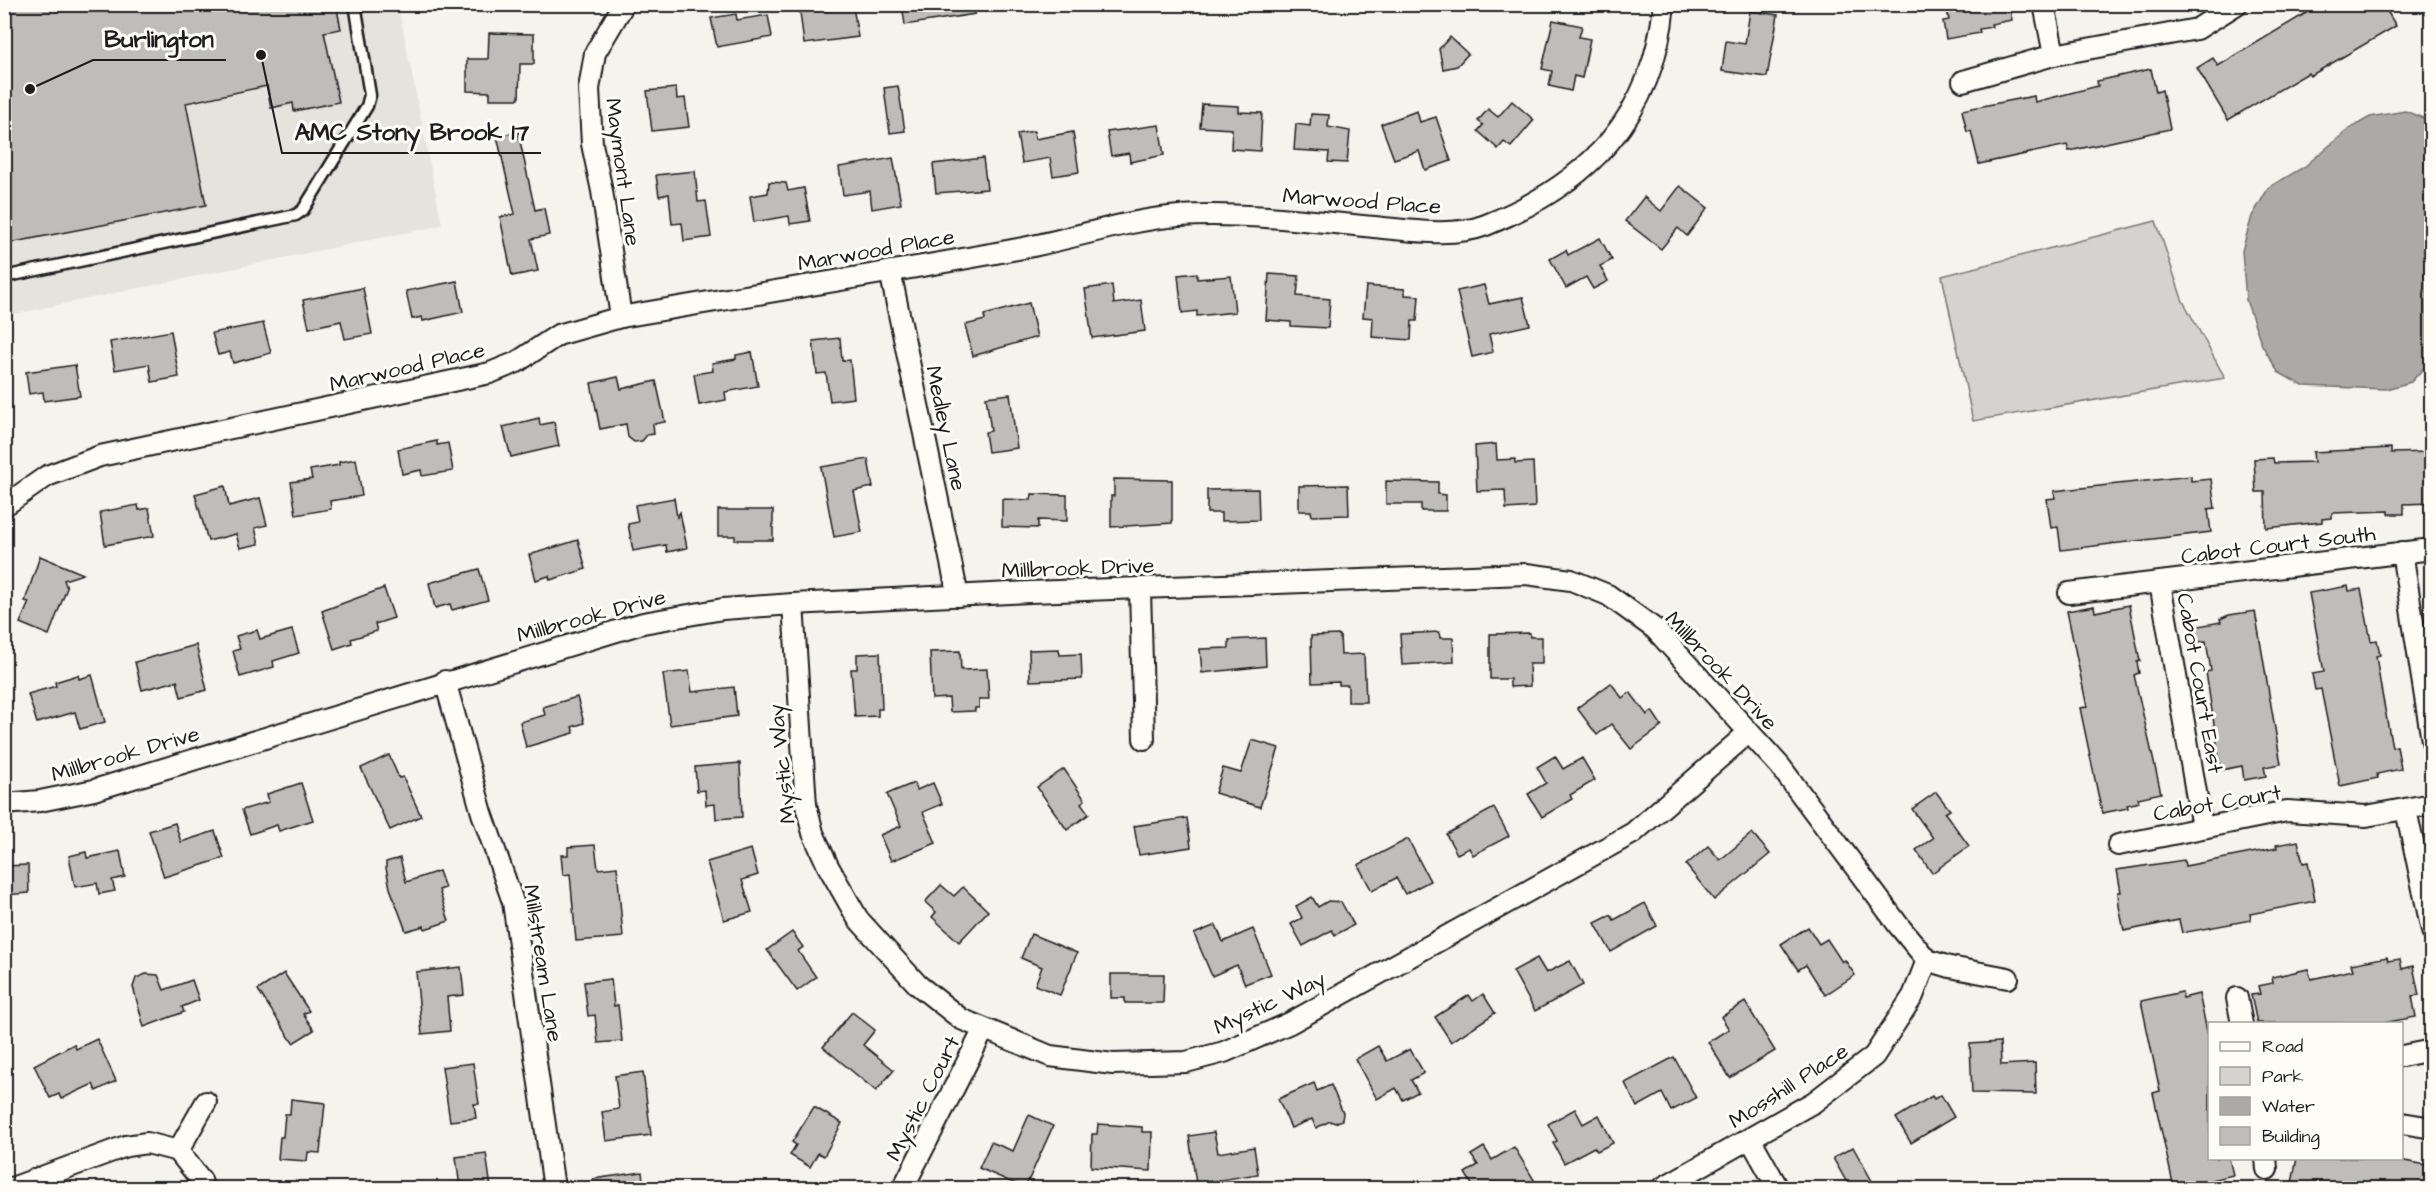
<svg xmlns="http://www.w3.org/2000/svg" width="2436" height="1193" font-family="'Architects Daughter',sans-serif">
  <rect width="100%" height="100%" fill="#f4f3ee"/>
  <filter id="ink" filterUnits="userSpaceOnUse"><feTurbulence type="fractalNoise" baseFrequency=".0167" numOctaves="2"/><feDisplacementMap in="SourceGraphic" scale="12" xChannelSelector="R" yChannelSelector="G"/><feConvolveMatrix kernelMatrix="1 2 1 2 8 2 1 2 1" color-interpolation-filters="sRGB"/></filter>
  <g filter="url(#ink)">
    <polygon fill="#e4e3de" points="5,5 398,5 442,225 5,316"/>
    <polygon fill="#d4d3cf" stroke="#787876" stroke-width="1.5" points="2156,221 2182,299 2225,378 1973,421 1942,276"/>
    <polygon fill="#abaaa6" stroke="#72716f" stroke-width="1.5" points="2405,111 2431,121 2431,360 2411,382 2386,389 2303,386 2278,372 2262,345 2246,300 2242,251 2252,216 2269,187 2304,167 2349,129 2370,117"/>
    <g fill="#bebdba" stroke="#1c1c1c" stroke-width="1.5">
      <polygon points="25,4 336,4 341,29 324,32 339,102 294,111 293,103 271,108 267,86 186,103 206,205 4,244 4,9"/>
      <polygon points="799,4 824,4 825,11 853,6 858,37 804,44"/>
      <polygon points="902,4 974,4 975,14 905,25"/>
      <polygon points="1946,4 2009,4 2012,20 1991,24 1992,27 1979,29 1980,33 1946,39 1943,21 1949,20"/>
      <polygon points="2330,4 2383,4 2396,26 2310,76 2308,73 2228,120 2197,68 2213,58 2218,66 2316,7 2318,11"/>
      <polygon points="1750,11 1778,15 1767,77 1722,71 1726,41 1745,44"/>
      <polygon points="736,14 737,20 768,15 772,37 717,47 711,18"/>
      <polygon points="1553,20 1582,26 1579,37 1590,39 1582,78 1574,76 1571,91 1549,86 1552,71 1542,69"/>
      <polygon points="489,33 534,34 534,64 520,64 519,99 490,99 490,92 467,91 467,59 488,59"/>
      <polygon points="1450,37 1468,54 1457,66 1443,69 1439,49"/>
      <polygon points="2151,69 2156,92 2162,90 2170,129 2069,151 2067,145 1979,164 1971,131 1967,132 1962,110 2034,96 2035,102 2098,86 2097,81"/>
      <polygon points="898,86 905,131 890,133 884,88"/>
      <polygon points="676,88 677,99 685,98 689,127 652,131 647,91"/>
      <polygon points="1512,101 1534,120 1511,147 1504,142 1498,149 1478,131 1483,125 1478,121 1488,109 1498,117"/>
      <polygon points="1202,104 1239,106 1239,112 1262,113 1260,151 1231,149 1232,129 1200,127"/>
      <polygon points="1417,111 1420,122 1436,117 1451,161 1425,170 1419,151 1394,159 1381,124"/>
      <polygon points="1311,114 1329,115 1328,127 1350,131 1347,163 1328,162 1329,152 1294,150 1296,124 1310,126"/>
      <polygon points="1159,125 1164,155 1130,162 1129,153 1111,156 1107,132"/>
      <polygon points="1034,131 1035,139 1073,132 1079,172 1053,176 1050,158 1022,163 1017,134"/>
      <polygon points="518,132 535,210 544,208 549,235 531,239 538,271 512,276 500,217 515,214 497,136"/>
      <polygon points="893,158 901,204 872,209 870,191 843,195 839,167"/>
      <polygon points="983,158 987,189 936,193 933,164"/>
      <polygon points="695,171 698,202 706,201 711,237 684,241 682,223 672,224 669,194 659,196 656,175"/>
      <polygon points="769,182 786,183 788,191 804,188 810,221 790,224 789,216 754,222 750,196 768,193"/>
      <polygon points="1680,186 1708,208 1687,236 1678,228 1661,249 1625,221 1644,197 1661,211"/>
      <polygon points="1600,238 1612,260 1600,266 1608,281 1593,289 1586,277 1566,288 1550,259 1566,250 1568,255"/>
      <polygon points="1197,273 1197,279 1231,276 1235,312 1197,316 1197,311 1182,313 1178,275"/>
      <polygon points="1269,274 1299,276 1297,296 1330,299 1328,328 1291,326 1291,322 1266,320"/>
      <polygon points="457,281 463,312 423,321 422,317 412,319 406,291"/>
      <polygon points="1112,285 1114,304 1141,300 1145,331 1092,338 1085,289"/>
      <polygon points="1484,285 1489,304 1523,297 1530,325 1489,334 1493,352 1472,357 1457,291"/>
      <polygon points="1366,286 1405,289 1405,295 1419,296 1417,321 1412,321 1411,340 1372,337 1373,318 1363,317"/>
      <polygon points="363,288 372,334 345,339 341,321 309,328 303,300"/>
      <polygon points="1029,303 1037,337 973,356 965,325 985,320 984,315"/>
      <polygon points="263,323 271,353 233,363 230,352 218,355 212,333"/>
      <polygon points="171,331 179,377 152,382 149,364 115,370 110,342"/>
      <polygon points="840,338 842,361 850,360 854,398 830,401 826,373 817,374 813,341"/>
      <polygon points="752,352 758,386 725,392 726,400 699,405 694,374 713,371 712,363 736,359 736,355"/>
      <polygon points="75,365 80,396 44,401 43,392 29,394 26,372"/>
      <polygon points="618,377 621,389 656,381 665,422 653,424 654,434 647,435 642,441 634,442 628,437 626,424 600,429 591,383"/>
      <polygon points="1010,394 1017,448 988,452 985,432 991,431 986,397"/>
      <polygon points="539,418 540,425 554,422 559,446 511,457 503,427"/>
      <polygon points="437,441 437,445 448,443 453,471 422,476 421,470 402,474 398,449"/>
      <polygon points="1496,444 1497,460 1515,459 1515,463 1533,462 1535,507 1506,509 1505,490 1477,491 1475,446"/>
      <polygon points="2391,448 2391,453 2432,452 2432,503 2404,504 2404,514 2389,514 2389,511 2332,513 2332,518 2322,519 2322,522 2266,528 2265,492 2256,492 2254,459 2273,458 2274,463 2314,462 2313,452"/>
      <polygon points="356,459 362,496 330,501 331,509 296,515 291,482 312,479 310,470 339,465 339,462"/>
      <polygon points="868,459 873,487 854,491 862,532 834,537 821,467"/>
      <polygon points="2191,476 2191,481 2211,479 2215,508 2208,509 2211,532 2061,550 2058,527 2051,528 2047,499 2055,498 2054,491"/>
      <polygon points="1114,479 1172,480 1172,523 1111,527 1111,496 1114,496"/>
      <polygon points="1386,481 1438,482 1438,494 1446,495 1446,511 1421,511 1421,504 1386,504"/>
      <polygon points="1348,485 1349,515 1312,516 1311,511 1299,511 1299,486"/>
      <polygon points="225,486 229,506 260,498 267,525 255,528 259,544 240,548 236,534 208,541 195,494"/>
      <polygon points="1258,489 1259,520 1221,521 1221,513 1207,513 1207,490"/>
      <polygon points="1032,494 1067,495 1067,521 1038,520 1038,528 1002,527 1002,499 1031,500"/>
      <polygon points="674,498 677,517 680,512 687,548 667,552 666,545 633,551 628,524 638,522 635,505"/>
      <polygon points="138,505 139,510 149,508 154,536 105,545 100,512"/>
      <polygon points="718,510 773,510 773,540 735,540 735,536 718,536"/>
      <polygon points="578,540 586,569 550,580 549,576 536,580 529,555"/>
      <polygon points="40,556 83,574 64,580 67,588 49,635 20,623 29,602 25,601"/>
      <polygon points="479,569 488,600 452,610 450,604 435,608 429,583"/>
      <polygon points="2348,586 2349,591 2361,589 2371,641 2377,640 2380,655 2376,656 2381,688 2392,747 2397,746 2401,769 2377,774 2378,778 2340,786 2321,689 2315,690 2312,674 2324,672 2309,593"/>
      <polygon points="384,588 394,618 375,624 377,631 351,639 352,643 334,649 322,611"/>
      <polygon points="2129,605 2140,661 2137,662 2139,673 2134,675 2161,793 2138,798 2139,802 2127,805 2128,808 2102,813 2080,708 2087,707 2067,611 2094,606 2095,612"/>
      <polygon points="2255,611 2281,764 2264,767 2266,776 2244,780 2242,766 2221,770 2206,672 2211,671 2206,641 2196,642 2193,627 2221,622 2220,619 2229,615"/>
      <polygon points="257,630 260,639 292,630 299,653 273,661 274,667 240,677 233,651 240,649 236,636"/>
      <polygon points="1439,632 1440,638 1453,638 1454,662 1402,665 1400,634"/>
      <polygon points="1530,633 1530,637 1542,637 1542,664 1529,664 1530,686 1510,687 1510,679 1490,679 1490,634"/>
      <polygon points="1340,635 1341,655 1364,654 1366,702 1348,702 1348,685 1339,685 1339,682 1312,683 1311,636"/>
      <polygon points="1265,638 1266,666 1202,673 1200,649 1229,648 1229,640"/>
      <polygon points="196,645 207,690 181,697 177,681 142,690 135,662"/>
      <polygon points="1059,649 1060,655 1081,654 1082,679 1030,681 1029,650"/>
      <polygon points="960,651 961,670 987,669 989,699 979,699 979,708 975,708 975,711 950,712 949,698 932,699 930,652"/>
      <polygon points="880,653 882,709 878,709 878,716 855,717 851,669 857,669 857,654"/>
      <polygon points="689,671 692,692 734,687 737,716 670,725 663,674"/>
      <polygon points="78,675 79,679 92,675 105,722 80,729 75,712 37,723 28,694 56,686 55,682"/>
      <polygon points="1611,683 1622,698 1630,692 1647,715 1652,711 1662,726 1631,749 1611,724 1597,735 1577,708"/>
      <polygon points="577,697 584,723 572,727 574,733 526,747 520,722 545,715 543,707"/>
      <polygon points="1252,740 1279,748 1260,807 1215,793 1223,768 1241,773"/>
      <polygon points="389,755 399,778 403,777 421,816 390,830 361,768"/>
      <polygon points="1555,756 1563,769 1582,758 1595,780 1570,795 1572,799 1542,817 1528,794 1546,783 1537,767"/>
      <polygon points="740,763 742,817 716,819 715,804 706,805 705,790 697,791 695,767"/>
      <polygon points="1064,769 1085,800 1081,803 1089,814 1067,830 1037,787"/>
      <polygon points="301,783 313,820 279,831 277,825 250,834 242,810 269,802 267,794"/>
      <polygon points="914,783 917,790 933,783 942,804 923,812 936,843 891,861 880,835 901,826 887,794"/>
      <polygon points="1936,792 1950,810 1945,813 1969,846 1932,873 1916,850 1933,838 1912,809"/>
      <polygon points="1494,808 1509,836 1473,855 1469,848 1457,854 1446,834"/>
      <polygon points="1187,818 1191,847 1139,855 1134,826"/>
      <polygon points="175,823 181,842 215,831 224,858 164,877 149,831"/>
      <polygon points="1752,833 1770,854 1714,900 1686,865 1708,846 1720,860"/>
      <polygon points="1408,839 1430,881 1405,894 1396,878 1372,891 1358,865"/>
      <polygon points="2298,841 2303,863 2308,862 2315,901 2250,914 2251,920 2182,933 2179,920 2124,931 2119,906 2118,892 2121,892 2117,870 2184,860 2185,866 2277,848 2276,845"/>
      <polygon points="595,845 598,869 617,867 623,937 576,941 570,874 563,875 561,855 568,855 568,847"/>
      <polygon points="751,849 758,875 742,880 752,912 724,920 707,862"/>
      <polygon points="120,851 125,877 112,880 115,891 99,894 97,883 75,887 69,856 86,852 87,858"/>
      <polygon points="400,858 406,882 439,871 445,888 439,890 449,921 425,929 424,926 406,931 390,888 386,868 386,862"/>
      <polygon points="28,865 29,893 4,895 4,866"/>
      <polygon points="941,885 954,896 963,887 988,911 959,942 932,917 936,912 925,902"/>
      <polygon points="1312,897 1318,907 1328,901 1341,902 1354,925 1335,935 1332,930 1303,946 1291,924 1302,918 1296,906"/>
      <polygon points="1645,903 1657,926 1611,952 1595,923 1611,915 1614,920"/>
      <polygon points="1216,925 1223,942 1253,929 1271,974 1245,984 1237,965 1212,976 1194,934"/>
      <polygon points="1808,927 1819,944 1827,939 1842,962 1845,960 1855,975 1825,995 1806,965 1798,970 1781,944"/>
      <polygon points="792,932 803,947 798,951 816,977 797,991 767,950"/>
      <polygon points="1031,934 1077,953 1060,995 1035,985 1042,967 1021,958"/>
      <polygon points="2387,957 2388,961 2400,959 2402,969 2413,966 2419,995 2412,996 2416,1017 2383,1023 2257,1023 2251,995 2260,994 2258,986 2273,983 2272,977 2308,969 2311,979 2353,970 2351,964"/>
      <polygon points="1537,958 1546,973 1570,961 1583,985 1535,1011 1513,971"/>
      <polygon points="461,967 464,995 447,997 450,1031 422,1034 416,972"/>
      <polygon points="284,973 309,1011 303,1014 314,1030 293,1043 258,990"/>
      <polygon points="146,974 158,975 164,990 192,980 199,1000 182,1007 184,1012 144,1027 133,987 136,978"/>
      <polygon points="1111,974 1164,974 1163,1003 1125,1003 1125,998 1111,998"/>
      <polygon points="611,979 614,1006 618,1005 622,1041 598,1043 595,1015 588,1016 584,982"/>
      <polygon points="2182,992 2183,998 2199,994 2210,1045 2210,1158 2229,1158 2233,1175 2212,1180 2213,1185 2196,1188 2174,1188 2153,1093 2160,1091 2141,1001"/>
      <polygon points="1483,994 1495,1013 1451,1042 1435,1017 1469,995 1473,1001"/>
      <polygon points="1745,1002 1775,1051 1730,1078 1708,1042 1729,1029 1721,1017"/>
      <polygon points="852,1012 875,1030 863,1045 894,1070 876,1091 823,1047"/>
      <polygon points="97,1039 116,1081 96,1091 93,1084 61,1099 59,1094 50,1098 34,1065 74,1044 76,1049"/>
      <polygon points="2000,1042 2001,1065 2035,1063 2036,1094 1972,1093 1970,1044"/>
      <polygon points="1378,1046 1387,1061 1410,1049 1424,1073 1411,1080 1418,1092 1403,1100 1396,1088 1377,1099 1355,1059"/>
      <polygon points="1674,1057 1696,1098 1671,1111 1662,1093 1637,1107 1625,1083"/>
      <polygon points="473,1063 479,1104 474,1104 476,1118 450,1121 442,1067"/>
      <polygon points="643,1072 651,1135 606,1141 602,1112 619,1109 615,1076"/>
      <polygon points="1314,1083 1317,1091 1331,1085 1343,1113 1342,1120 1335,1123 1330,1121 1316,1128 1312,1119 1291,1128 1278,1099"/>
      <polygon points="1941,1095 1954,1117 1911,1143 1896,1118 1932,1096 1934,1099"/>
      <polygon points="291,1099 325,1103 320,1153 308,1152 307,1161 278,1159 280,1137 283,1137 285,1114 290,1114"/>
      <polygon points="814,1107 842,1123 824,1156 818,1153 810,1167 790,1155 796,1145 792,1142"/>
      <polygon points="1575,1109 1583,1124 1599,1115 1613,1143 1597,1151 1594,1147 1564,1163 1553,1143 1557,1141 1548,1124"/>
      <polygon points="1029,1115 1053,1126 1025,1188 979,1168 991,1142 1013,1151"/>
      <polygon points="1098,1124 1142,1127 1142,1132 1152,1132 1151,1171 1091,1167 1092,1134 1097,1134"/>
      <polygon points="1214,1132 1218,1153 1254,1147 1258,1174 1196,1184 1189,1136"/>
      <polygon points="1484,1147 1492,1160 1514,1147 1539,1188 1474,1188 1465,1173 1478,1165 1471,1155"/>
      <polygon points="1853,1147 1876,1188 1850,1188 1833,1158"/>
      <polygon points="486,1153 491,1188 460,1188 456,1157"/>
      <polygon points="2297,1158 2388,1158 2432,1166 2432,1188 2291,1188"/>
      <polygon points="642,1172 644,1188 593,1188 593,1179"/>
    </g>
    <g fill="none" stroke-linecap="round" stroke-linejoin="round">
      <g stroke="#1c1c1c" stroke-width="15">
        <polyline id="lane" points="4,277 296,215 303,210 367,106 370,95 355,4"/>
      </g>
      <g stroke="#1c1c1c" stroke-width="24">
        <g id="street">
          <polyline points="2044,4 2054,55"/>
          <polyline points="1963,81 2054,55 2197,29 2237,4"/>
          <polyline points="890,271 958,596"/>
          <polyline points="621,317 602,191 592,144 589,89 595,53 624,4"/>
          <path d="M4,506L47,476L100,456L490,373L517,362L558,335L621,317C755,294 889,273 1023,248C1075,238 1127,220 1179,216C1244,212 1310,221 1374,227C1408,230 1453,238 1486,225C1588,184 1654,117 1664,4"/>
          <polyline points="2402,552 2432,741"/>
          <polyline points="2160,583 2202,827"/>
          <polyline points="1140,589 1144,739"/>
          <polyline points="2069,593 2432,549"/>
          <polyline points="793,604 806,805 813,833 828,866 858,919 918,985 961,1019 1050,1056 1113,1064 1186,1062 1224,1052 1290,1023 1633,833 1748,733"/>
          <polyline points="445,681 482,813 513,902 554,1188"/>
          <polyline points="4,804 40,801 94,790 643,623 723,609 793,604 1030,592 1526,574 1571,580 1608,595 1655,629 1780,766 1899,926 1927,960 1950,967 2008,978"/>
          <polyline points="2406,810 2432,931"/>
          <polyline points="2118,845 2287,811 2366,816 2432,804"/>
          <polyline points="2237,998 2242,1024"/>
          <polyline points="2402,1056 2432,1050"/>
          <polyline points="2402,1123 2432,1128"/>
          <polyline points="1751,1140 1778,1188"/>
          <polyline points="178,1151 206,1102"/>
          <polyline points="178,1151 201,1180 203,1188"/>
          <polyline points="2266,1158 2267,1169"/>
          <polyline points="12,1188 126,1146 147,1143 178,1151"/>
          <polyline points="903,1188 984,1029"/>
          <polyline points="1662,1188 1814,1102 1874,1056 1913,996 1927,960"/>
        </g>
      </g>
      <use href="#lane" stroke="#fdfcf7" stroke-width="10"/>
      <use href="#street" stroke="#fdfcf7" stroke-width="20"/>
    </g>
  </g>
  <g text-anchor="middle" stroke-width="6" stroke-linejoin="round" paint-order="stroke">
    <g font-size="22" fill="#1c1c1c" stroke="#fdfcf7">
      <text transform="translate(624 172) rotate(82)" y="8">Maymont Lane</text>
      <text transform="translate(1362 200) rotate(4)" y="8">Marwood Place</text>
      <text transform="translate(876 249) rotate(-10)" y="8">Marwood Place</text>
      <text transform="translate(407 366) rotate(-13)" y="8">Marwood Place</text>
      <text transform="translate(947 428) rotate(78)" y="8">Medley Lane</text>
      <text transform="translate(2278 544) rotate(-7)" y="8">Cabot Court South</text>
      <text transform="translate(1078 567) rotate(-2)" y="8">Millbrook Drive</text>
      <text transform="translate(591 615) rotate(-15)" y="8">Millbrook Drive</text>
      <text transform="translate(1722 670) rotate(47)" y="8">Millbrook Drive</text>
      <text transform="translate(2201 683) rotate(80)" y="8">Cabot Court East</text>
      <text transform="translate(125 753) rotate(-16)" y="8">Millbrook Drive</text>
      <text transform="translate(781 764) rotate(-96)" y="8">Mystic Way</text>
      <text transform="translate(2217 802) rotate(-10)" y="8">Cabot Court</text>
      <text transform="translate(544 963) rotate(81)" y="8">Millstream Lane</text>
      <text transform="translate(1269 1002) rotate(-25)" y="8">Mystic Way</text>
      <text transform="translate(1788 1085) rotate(-33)" y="8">Mosshill Place</text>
      <text transform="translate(922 1098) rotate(-63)" y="8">Mystic Court</text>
    </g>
  </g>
  <path fill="none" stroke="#1c1c1c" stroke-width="2" d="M30 89L93 60H226M261 55L282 153H541"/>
  <g fill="#1c1c1c" stroke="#fdfcf7" stroke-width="2">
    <circle cx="30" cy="89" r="6"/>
    <circle cx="261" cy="55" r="6"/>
  </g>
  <g font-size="24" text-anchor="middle" font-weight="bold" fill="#1c1c1c" stroke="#fdfcf7" stroke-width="6" stroke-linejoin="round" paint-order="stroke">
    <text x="159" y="47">Burlington</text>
    <text x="412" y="140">AMC Stony Brook 17</text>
  </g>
  <rect width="2436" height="1193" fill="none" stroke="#fdfcf7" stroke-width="24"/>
  <rect x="12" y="12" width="2412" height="1169" fill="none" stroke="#1c1c1c" stroke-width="2" filter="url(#ink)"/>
  <rect x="2208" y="1022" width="195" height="138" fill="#fdfcf7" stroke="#a3a29f" stroke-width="1.5"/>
  <rect x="2220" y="1042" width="30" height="9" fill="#fdfcf7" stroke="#a3a29f" stroke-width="1.5"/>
  <text x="2262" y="1052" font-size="18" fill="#1c1c1c">Road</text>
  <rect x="2220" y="1067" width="30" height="18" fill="#d4d3cf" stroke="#a3a29f" stroke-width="1.5"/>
  <text x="2262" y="1082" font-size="18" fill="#1c1c1c">Park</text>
  <rect x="2220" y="1097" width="30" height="18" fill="#abaaa6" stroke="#a3a29f" stroke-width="1.5"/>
  <text x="2262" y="1112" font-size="18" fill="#1c1c1c">Water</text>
  <rect x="2220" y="1127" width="30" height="18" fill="#bebdba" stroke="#a3a29f" stroke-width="1.5"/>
  <text x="2262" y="1142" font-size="18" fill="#1c1c1c">Building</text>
</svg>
